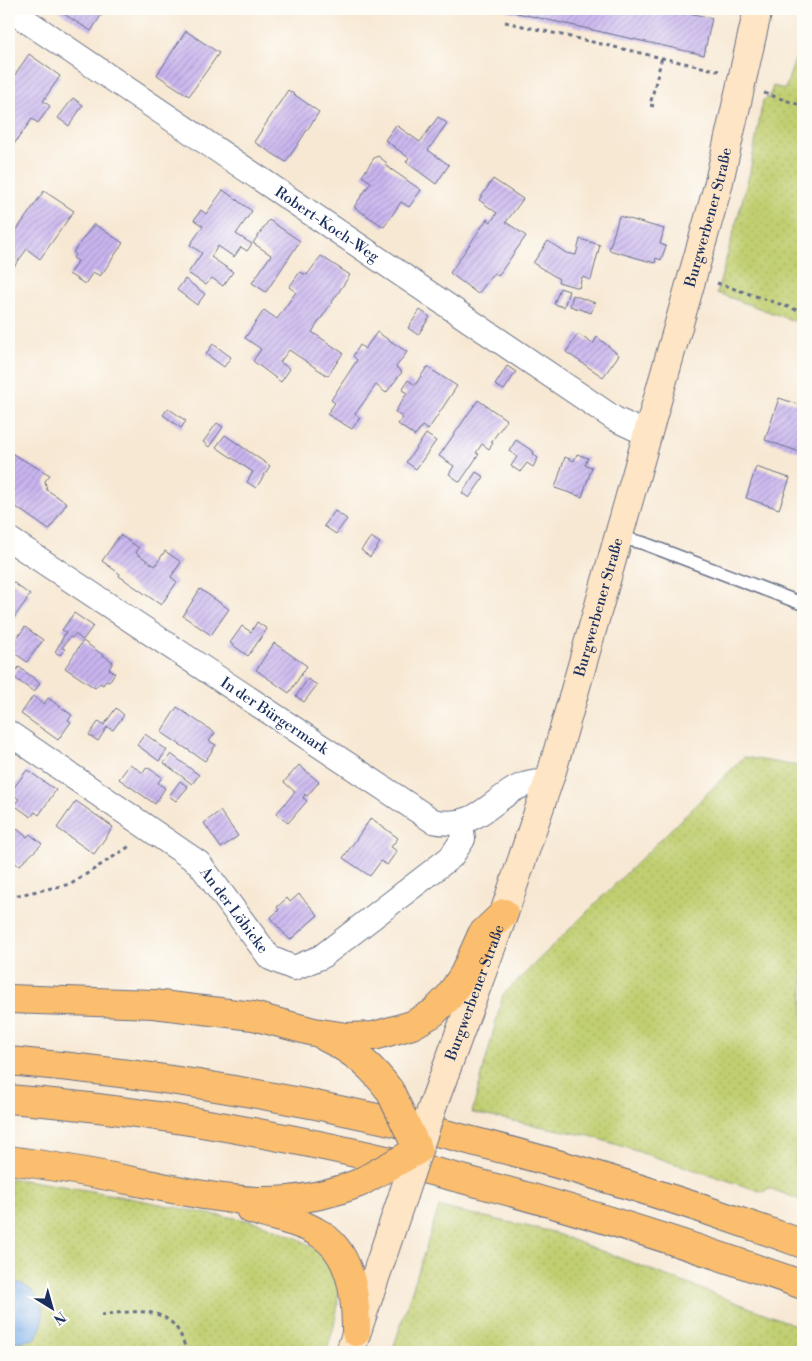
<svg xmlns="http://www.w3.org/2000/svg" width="812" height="1361" font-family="'Libre Bodoni',serif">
  <defs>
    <pattern id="grass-dots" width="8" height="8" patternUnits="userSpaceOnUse" patternTransform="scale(1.25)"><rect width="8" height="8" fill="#c1cf71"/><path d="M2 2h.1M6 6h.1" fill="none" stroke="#a5b264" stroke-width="1.8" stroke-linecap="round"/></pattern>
    <pattern id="water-ripples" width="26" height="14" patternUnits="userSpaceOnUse" patternTransform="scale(1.25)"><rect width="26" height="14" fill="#81b1ec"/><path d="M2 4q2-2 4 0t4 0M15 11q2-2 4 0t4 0" fill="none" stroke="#6990c2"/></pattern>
    <pattern id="building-hatch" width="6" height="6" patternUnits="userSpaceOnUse" patternTransform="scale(1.25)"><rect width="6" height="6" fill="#cab6ef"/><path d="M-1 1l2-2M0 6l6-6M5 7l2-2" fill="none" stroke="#a394c5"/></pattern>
  </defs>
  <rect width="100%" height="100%" fill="#fdfcf7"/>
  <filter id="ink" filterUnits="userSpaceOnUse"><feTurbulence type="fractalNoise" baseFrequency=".02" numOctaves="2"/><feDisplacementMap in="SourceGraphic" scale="10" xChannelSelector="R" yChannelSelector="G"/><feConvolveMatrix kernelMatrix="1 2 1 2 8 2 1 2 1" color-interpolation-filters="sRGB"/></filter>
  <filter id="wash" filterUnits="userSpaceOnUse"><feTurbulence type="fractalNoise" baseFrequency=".0096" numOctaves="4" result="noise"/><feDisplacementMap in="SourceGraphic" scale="20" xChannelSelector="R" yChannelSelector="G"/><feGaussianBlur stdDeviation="1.12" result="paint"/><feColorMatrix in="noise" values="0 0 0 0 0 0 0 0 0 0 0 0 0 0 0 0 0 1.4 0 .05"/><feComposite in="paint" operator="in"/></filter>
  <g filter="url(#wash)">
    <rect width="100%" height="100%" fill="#f7e8d3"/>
    <g fill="url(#grass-dots)" stroke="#6e7f68">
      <polygon points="803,36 803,324 717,293 750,172 763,100 769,98 773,86 785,89"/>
      <polygon points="744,757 803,767 803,1201 769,1188 763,1192 590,1136 472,1113 503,995"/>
      <path d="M9,1178C74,1187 138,1199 203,1213C225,1217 252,1219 273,1228C295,1237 326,1248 335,1274C343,1298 334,1330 326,1352H9Z"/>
      <polygon points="439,1207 549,1231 803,1328 803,1352 392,1352"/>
    </g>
    <path fill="url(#water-ripples)" stroke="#4e70a5" d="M9,1280C40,1287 53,1311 35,1339L9,1343Z"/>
    <g id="blocks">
      <g fill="url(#building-hatch)">
        <polygon points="61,9 105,9 91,31 59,11"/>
        <polygon points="671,9 712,18 704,55 504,10"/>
        <polygon points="186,31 219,53 189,96 157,75"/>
        <polygon points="29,54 60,76 43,101 50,106 38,123 32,119 9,151 9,77 12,79"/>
        <polygon points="288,90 319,112 286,162 254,142"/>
        <polygon points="73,98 83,105 69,126 58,118"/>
        <polygon points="438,117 447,123 428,150 449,165 436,184 406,162 409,158 385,140 396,125 420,142"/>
        <polygon points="378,156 387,163 385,165 421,190 409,207 401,202 384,227 354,207 371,182 362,176 374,158"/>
        <polygon points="493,179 523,199 506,222 526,236 498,276 494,273 478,294 450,273 487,219 491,222 497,213 479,200"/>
        <polygon points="223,190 252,211 236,234 252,244 247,251 241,247 234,257 218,246 211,257 233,272 223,286 212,278 206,285 188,273 202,253 190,245 203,226 194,220 201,210 206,214"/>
        <polygon points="44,191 74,211 40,259 27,249 10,272 9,241"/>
        <polygon points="619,216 664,229 660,244 666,246 661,260 656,258 655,263 609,250"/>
        <polygon points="269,220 300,241 266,292 252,283 271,255 253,243"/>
        <polygon points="94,224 123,243 104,271 100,276 93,272 85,284 69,274 78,261 73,258 75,254 73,252"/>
        <polygon points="580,239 600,245 591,280 582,277 579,288 558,282 559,279 533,263 548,241 566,253 576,255"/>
        <polygon points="321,256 350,275 312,332 343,353 328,376 289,350 280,362 290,369 281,382 253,361 261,349 245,338 264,310 277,319 296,292 289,287 300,272 307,275"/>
        <polygon points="185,279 205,294 197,305 177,290"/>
        <polygon points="560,288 569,291 564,307 554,304"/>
        <polygon points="573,295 595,303 591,313 570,306"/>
        <polygon points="420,310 430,317 418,335 408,328"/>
        <polygon points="377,332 407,352 396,367 402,372 386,393 376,385 355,414 360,418 352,429 327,414 335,403 331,400 357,360 353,356 360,345 365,349"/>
        <polygon points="578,334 593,344 597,337 619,355 603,377 566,352"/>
        <polygon points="213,344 231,357 224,367 206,354"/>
        <polygon points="507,366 516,372 504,390 495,385"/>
        <polygon points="427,367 457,386 428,430 422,426 415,436 398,424 403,418 395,412 407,393 402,390 408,380 415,385"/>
        <polygon points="779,398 803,406 803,424 801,431 803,432 803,444 800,452 765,440"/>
        <polygon points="478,400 507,420 491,442 493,443 489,449 482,444 476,453 479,454 460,482 449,474 454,466 439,456"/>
        <polygon points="168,408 186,421 181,428 163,415"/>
        <polygon points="217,423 223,427 209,447 203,442"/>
        <polygon points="426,434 436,441 416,469 406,462"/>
        <polygon points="225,435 270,466 256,488 247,482 253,472 216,447"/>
        <polygon points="516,440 534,452 533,454 538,458 533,467 527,463 520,472 511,466 517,457 509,451"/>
        <polygon points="11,453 50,475 45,481 47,490 67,503 49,530 9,502 9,495 13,490 9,487 9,457"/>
        <polygon points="577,454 588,458 585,465 592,467 582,497 555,488 565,457 574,461"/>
        <polygon points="756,467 790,478 779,509 746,498"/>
        <polygon points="476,472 484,477 469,498 462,493"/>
        <polygon points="335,511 347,519 336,534 324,526"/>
        <polygon points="120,535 139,548 136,553 155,566 165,551 181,562 171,577 177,582 161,605 119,576 120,574 102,561"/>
        <polygon points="371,537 380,543 370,557 361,550"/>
        <polygon points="9,579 30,595 11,622 9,620"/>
        <polygon points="200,589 229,609 211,635 183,616"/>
        <polygon points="74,613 93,626 83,640 75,634 72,638 70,637 62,648 65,649 60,655 55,652 66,632 62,630"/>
        <polygon points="257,622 267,629 248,656 230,643 242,626 251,632"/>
        <polygon points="25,627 43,640 27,662 9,649"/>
        <polygon points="83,641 113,662 109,669 115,673 109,682 106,681 103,685 100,683 95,688 65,668"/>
        <polygon points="274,643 307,666 289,693 256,670"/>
        <polygon points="19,667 40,683 34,692 12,676"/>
        <polygon points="308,679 317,685 304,702 296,696"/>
        <polygon points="33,696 44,704 48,698 72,715 68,720 71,722 58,740 21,714"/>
        <polygon points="177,707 215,733 209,741 216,745 205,761 161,732"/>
        <polygon points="116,708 124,715 113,730 107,727 98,741 89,735 99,721 104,725"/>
        <polygon points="145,734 167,750 159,761 137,745"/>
        <polygon points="171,754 199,775 192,784 164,763"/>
        <polygon points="130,764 143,773 147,767 162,777 158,783 165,788 155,804 119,779"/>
        <polygon points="299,765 319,782 307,796 305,794 303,798 307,801 288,823 276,814 295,792 284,782"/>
        <polygon points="27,770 56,790 39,815 35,812 31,817 14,805 19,799 10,793"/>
        <polygon points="180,781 188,787 176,801 169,796"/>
        <polygon points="76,801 113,827 94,854 57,828"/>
        <polygon points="220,811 238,836 221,848 204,823"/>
        <polygon points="371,818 398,838 391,847 397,851 387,865 381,861 370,876 343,858"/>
        <polygon points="17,829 27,837 30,834 42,844 19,866 9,857 9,840"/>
        <polygon points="299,894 318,915 290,940 270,918 279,910 277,907 287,898 290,902"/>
      </g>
    </g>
  </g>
  <g filter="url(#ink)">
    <use href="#blocks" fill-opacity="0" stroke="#687087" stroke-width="1"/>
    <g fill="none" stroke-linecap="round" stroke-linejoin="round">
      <g stroke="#687087" stroke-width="15">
        <polyline id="service" points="619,537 643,543 803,604"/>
      </g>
      <g stroke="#687087" stroke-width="26">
        <g id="minor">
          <path id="s1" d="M9,9L615,419L634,428L649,432"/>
          <path id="s2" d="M9,539L433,821C490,834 499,775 549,783"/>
          <path id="s3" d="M9,733L199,863L270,958L294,968L321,957L451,857L463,839L461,822"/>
        </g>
      </g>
      <g stroke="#687087" stroke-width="30">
        <g id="secondary">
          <path id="s4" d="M433,1105L504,913L552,771L718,186L758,9"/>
          <polyline points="350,1352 403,1195"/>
        </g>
      </g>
      <g stroke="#687087" stroke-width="30">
        <g id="trunk">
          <polyline points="9,999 153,1004 253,1016 314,1032 347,1037 374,1036 412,1025 433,1013 449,997 464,974 482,934 504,913"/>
          <path d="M325,1037C353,1051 372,1066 390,1091"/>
          <path d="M9,1061C279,1084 549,1151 803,1244"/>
          <path d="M9,1099C280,1121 547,1194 803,1285"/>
          <path d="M9,1160C54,1166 99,1174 143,1183C222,1199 280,1214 359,1183"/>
          <path d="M250,1209C271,1217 296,1220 315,1231C352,1250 356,1296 356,1332"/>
        </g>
      </g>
      <g stroke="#687087" stroke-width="3" stroke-dasharray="4 4" stroke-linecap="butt">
        <polyline points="505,22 719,71"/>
        <polyline points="764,93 803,106"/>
        <polyline points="654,106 650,105 662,57"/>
        <polyline points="717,283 803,312"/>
        <polyline points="9,897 71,884 130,846"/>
        <path d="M101,1315C139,1310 177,1304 186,1352"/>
      </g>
      <use href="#service" stroke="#fff" stroke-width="12"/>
      <use href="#minor" stroke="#fff" stroke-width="24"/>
      <use href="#secondary" stroke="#fde5c5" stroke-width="28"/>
      <use href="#trunk" stroke="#fbbe6e" stroke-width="28"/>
      <g stroke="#687087" stroke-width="30" stroke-linecap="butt">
        <polyline id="secondary-bridge" points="403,1195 433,1105"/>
      </g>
      <g stroke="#687087" stroke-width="30" stroke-linecap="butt">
        <polyline id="trunk-bridge" points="359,1183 418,1150 390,1091"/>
      </g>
      <use href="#secondary-bridge" stroke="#fde5c5" stroke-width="28"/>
      <use href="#trunk-bridge" stroke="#fbbe6e" stroke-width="28"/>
    </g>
  </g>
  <g text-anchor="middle" stroke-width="4.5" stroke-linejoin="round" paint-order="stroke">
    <g font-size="15" fill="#1b2f5e" stroke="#fdfcf7">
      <text dy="5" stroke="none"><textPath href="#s4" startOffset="930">Burgwerbener Straße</textPath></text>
      <text dy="5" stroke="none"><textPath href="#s1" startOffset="384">Robert-Koch-Weg</textPath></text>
      <text dy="5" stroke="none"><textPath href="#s4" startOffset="525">Burgwerbener Straße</textPath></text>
      <text dy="5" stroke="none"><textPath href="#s2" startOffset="319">In der Bürgermark</textPath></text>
      <text dy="5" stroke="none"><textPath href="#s3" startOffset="289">An der Löbicke</textPath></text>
      <text dy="5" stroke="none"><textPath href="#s4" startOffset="120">Burgwerbener Straße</textPath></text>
    </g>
  </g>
  <rect width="812" height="1361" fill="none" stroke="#fdfcf7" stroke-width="30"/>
  <g transform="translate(52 1308) rotate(143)" stroke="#fdfcf7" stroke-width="4" paint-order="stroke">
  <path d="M0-4L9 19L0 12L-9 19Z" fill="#1b2f5e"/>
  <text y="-8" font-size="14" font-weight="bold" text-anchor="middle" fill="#1b2f5e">N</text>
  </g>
</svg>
